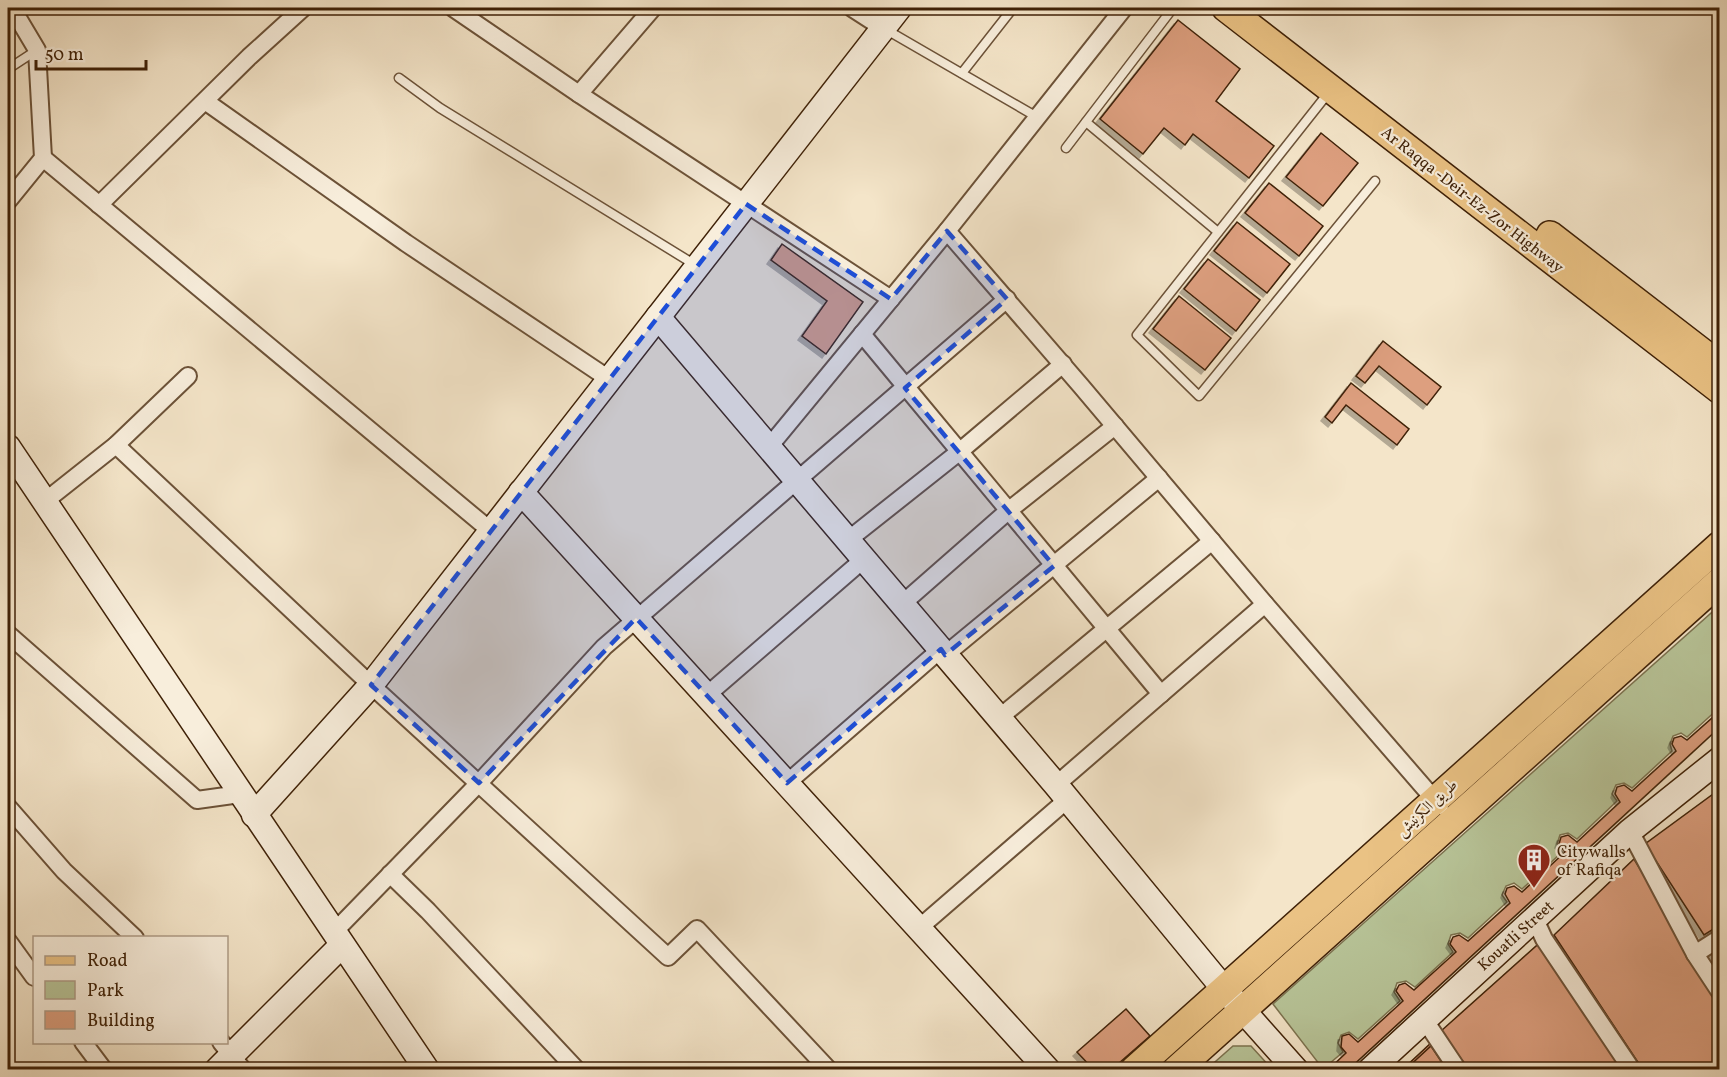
<svg xmlns="http://www.w3.org/2000/svg" width="1727" height="1077" font-family="Vollkorn,Amiri,serif">
  <defs>
    <filter id="shadow"><feDropShadow dx="-4" dy="4" stdDeviation="0" flood-color="#0004"/></filter>
  </defs>
  <rect width="100%" height="100%" fill="#f4e5c9"/>
  <filter id="stains"><feTurbulence type="fractalNoise" baseFrequency=".00333" numOctaves="4"/><feColorMatrix values="0 0 0 0 .2 0 0 0 0 .09 0 0 0 0 .02 0 0 0 .5 -.17"/></filter>
  <radialGradient id="worn" r=".72"><stop offset=".6" stop-color="#630" stop-opacity="0"/><stop offset="1" stop-color="#630" stop-opacity=".3"/></radialGradient>
  <g fill="#b8c599" stroke="#7c7350" stroke-width="1.5">
    <polygon points="1719,606 1719,708 1687,737 1681,733 1673,736 1670,744 1672,751 1632,788 1624,783 1616,785 1612,794 1617,801 1577,839 1568,833 1560,835 1557,844 1562,852 1522,889 1514,883 1506,886 1502,895 1507,902 1468,938 1460,933 1451,935 1448,944 1453,952 1415,987 1406,981 1397,983 1394,992 1400,1001 1358,1039 1349,1032 1341,1035 1338,1043 1343,1052 1323,1069 1273,1004"/>
    <polygon points="1233,1046 1251,1046 1272,1069 1207,1069"/>
  </g>
  <g fill="#dd9f7f" stroke="#3f2107" stroke-width="1.5" filter="url(#shadow)">
    <polygon points="1178,20 1240,69 1216,101 1274,146 1249,178 1193,134 1185,145 1164,128 1143,154 1100,119"/>
    <polygon points="1321,133 1358,163 1323,206 1286,177"/>
    <polygon points="1269,183 1323,226 1299,256 1245,213"/>
    <polygon points="1237,222 1290,264 1267,293 1214,251"/>
    <polygon points="782,244 863,302 826,354 802,336 827,301 771,260"/>
    <polygon points="1208,259 1260,300 1236,331 1184,289"/>
    <polygon points="1179,296 1231,338 1205,370 1153,329"/>
    <polygon points="1383,341 1441,387 1427,405 1379,366 1365,383 1356,376"/>
    <polygon points="1351,383 1409,429 1397,445 1346,405 1332,423 1325,417"/>
    <polygon points="1720,711 1720,727 1348,1070 1328,1070 1346,1053 1341,1047 1342,1036 1349,1034 1358,1042 1403,1001 1396,991 1399,985 1405,983 1414,990 1456,952 1450,944 1453,937 1459,935 1468,941 1510,903 1505,894 1507,888 1514,886 1522,892 1565,852 1559,844 1561,837 1568,835 1577,842 1620,802 1615,794 1617,787 1624,785 1632,791 1676,751 1672,744 1674,738 1681,736 1687,740"/>
    <polygon points="1720,789 1720,925 1704,935 1645,844"/>
    <polygon points="1634,859 1720,1001 1720,1070 1643,1070 1554,935"/>
    <polygon points="1544,939 1626,1070 1469,1070 1441,1031"/>
    <polygon points="1720,946 1720,965 1711,952"/>
    <polygon points="1126,1009 1150,1036 1111,1070 1093,1069 1077,1052"/>
    <polygon points="1431,1043 1450,1070 1402,1070"/>
    <polygon points="1431,1046 1447,1070 1405,1070"/>
  </g>
  <g fill="none" stroke-linecap="round" stroke-linejoin="round">
    <g stroke="#6c5238" stroke-width="11">
      <g id="lane">
        <polyline points="885,29 1037,117"/>
        <polyline points="8,69 37,50"/>
        <polyline points="962,73 1013,8"/>
        <polyline points="399,78 440,108 697,266"/>
        <polyline points="1329,92 1137,335 1199,396 1375,181"/>
        <polyline points="1086,122 1218,232"/>
        <polyline points="1066,148 1173,8"/>
      </g>
    </g>
    <g stroke="#6c5238" stroke-width="20">
      <g id="street">
        <polyline points="453,8 579,94 891,299"/>
        <polyline points="852,8 883,28"/>
        <polyline points="579,94 653,8"/>
        <polyline points="205,101 406,243 609,379"/>
        <polyline points="43,158 491,531"/>
        <polyline points="8,201 43,158 37,50 12,8"/>
        <polyline points="99,205 249,57 303,8"/>
        <polyline points="947,231 1081,386 1265,604 1440,806"/>
        <polyline points="862,334 1161,694"/>
        <polyline points="116,445 371,685 668,957 697,929 829,1070"/>
        <polyline points="769,447 947,231 1124,8"/>
        <polyline points="44,502 116,445 188,376"/>
        <polyline points="848,540 959,452 1063,364"/>
        <polyline points="902,604 1008,511 1115,426"/>
        <polyline points="8,634 197,800 240,794"/>
        <polyline points="945,655 1159,478"/>
        <polyline points="707,695 864,559"/>
        <polyline points="999,718 1212,541"/>
        <polyline points="787,783 941,649"/>
        <polyline points="1056,785 1265,604"/>
        <polyline points="8,807 64,871 135,938"/>
        <polyline points="1630,831 1695,954 1720,992"/>
        <polyline points="390,874 428,911 577,1070"/>
        <polyline points="1534,917 1544,939 1632,1070"/>
        <polyline points="919,928 1068,799"/>
        <polyline points="334,932 479,783 604,647 1007,299"/>
        <polyline points="8,941 34,977"/>
        <polyline points="1695,954 1720,938"/>
        <polyline points="1424,1019 1458,1070"/>
        <polyline points="83,1042 104,1070"/>
        <polyline points="221,1042 243,1070"/>
      </g>
    </g>
    <g stroke="#3f2107" stroke-width="27">
      <g id="secondary">
        <polyline points="658,317 1056,785 1224,989 1296,1070"/>
        <polyline points="8,447 427,1070"/>
        <polyline points="521,492 1048,1070"/>
        <polyline points="254,815 371,685 899,8"/>
        <polyline points="217,1070 342,945"/>
        <polyline points="1370,1070 1630,831 1720,759"/>
      </g>
    </g>
    <g stroke="#3f2107" stroke-width="30">
      <g id="primary">
        <polyline points="1226,8 1720,390"/>
        <polyline points="1550,235 1720,366"/>
        <polyline points="1134,1070 1720,545"/>
        <polyline points="1176,1070 1720,581"/>
      </g>
    </g>
    <use href="#lane" stroke="#f8eedc" stroke-width="8"/>
    <use href="#street" stroke="#f8eedc" stroke-width="16"/>
    <use href="#secondary" stroke="#f8eedc" stroke-width="24"/>
    <use href="#primary" stroke="#eac284" stroke-width="27"/>
  </g>
  <path fill="#1d4ed8" fill-opacity="0.2" stroke="#1d4ed8" stroke-width="4.5" stroke-dasharray="12 8" stroke-linejoin="round" d="M746,204L891,299L947,231L1007,299L905,388L1054,566L945,655L941,649L787,783L636,618L479,783L371,685Z"/>
  <defs>
    <g id="building-pin" transform="scale(1.725)"><path d="M0 17L-7.5 6A9.5 9.5 0 1 1 7.5 6Z" fill="#8f2418" stroke="#f8eedc"/><path d="M-4-6H4V6H1V3H-1V6H-4ZM-2.5-4.3h1.7v1.8h-1.7ZM.8-4.3h1.7v1.8H.8ZM-2.5-1h1.7V.8h-1.7ZM.8-1h1.7V.8H.8Z" fill="#fff"/></g>
  </defs>
  <g fill-rule="evenodd">
    <use href="#building-pin" x="1534" y="860"/>
  </g>
  <g text-anchor="middle" stroke-width="4.5" stroke-linejoin="round" paint-order="stroke">
    <g font-size="16" fill="#3f2107" stroke="#f8eedc">
      <text transform="translate(1473 199) rotate(38)" y="6">Ar Raqqa -Deir-Ez-Zor Highway</text>
      <text transform="translate(1426 807) rotate(-42)" y="6">طريق الكرنيش</text>
      <text transform="translate(1515 935) rotate(-42)" y="6">Kouatli Street</text>
    </g>
    <g font-size="16" fill="#3f2107" stroke="#f8eedc" text-anchor="start">
      <text x="1557" y="857">City walls<tspan x="1557" dy="18">of Rafiqa</tspan></text>
    </g>
  </g>
  <rect width="1727" height="1077" fill="none" stroke="#f4e5c9" stroke-width="30"/>
  <rect x="9" y="9" width="1709" height="1059" fill="none" stroke="#3f2107" stroke-width="3"/>
  <rect x="15" y="15" width="1697" height="1047" fill="none" stroke="#3f2107" stroke-width="1.5"/>
  <rect x="33" y="936" width="195" height="108" fill="#f8eedc" stroke="#ae9c87" stroke-width="1.5"/>
  <rect x="45" y="956" width="30" height="9" fill="#eac284" stroke="#ae9c87" stroke-width="1.5"/>
  <text x="87" y="966" font-size="18" fill="#3f2107">Road</text>
  <rect x="45" y="981" width="30" height="18" fill="#b8c599" stroke="#ae9c87" stroke-width="1.5"/>
  <text x="87" y="996" font-size="18" fill="#3f2107">Park</text>
  <rect x="45" y="1011" width="30" height="18" fill="#dd9f7f" stroke="#ae9c87" stroke-width="1.5"/>
  <text x="87" y="1026" font-size="18" fill="#3f2107">Building</text>
  <path d="M36 60v9h110v-9" fill="none" stroke="#3f2107" stroke-width="3"/>
  <text x="45" y="60" font-size="18" fill="#3f2107" stroke="#f8eedc" stroke-width="4.5" paint-order="stroke">50 m</text>
  <rect width="100%" height="100%" filter="url(#stains)"/>
  <rect width="100%" height="100%" fill="url(#worn)"/>
</svg>
